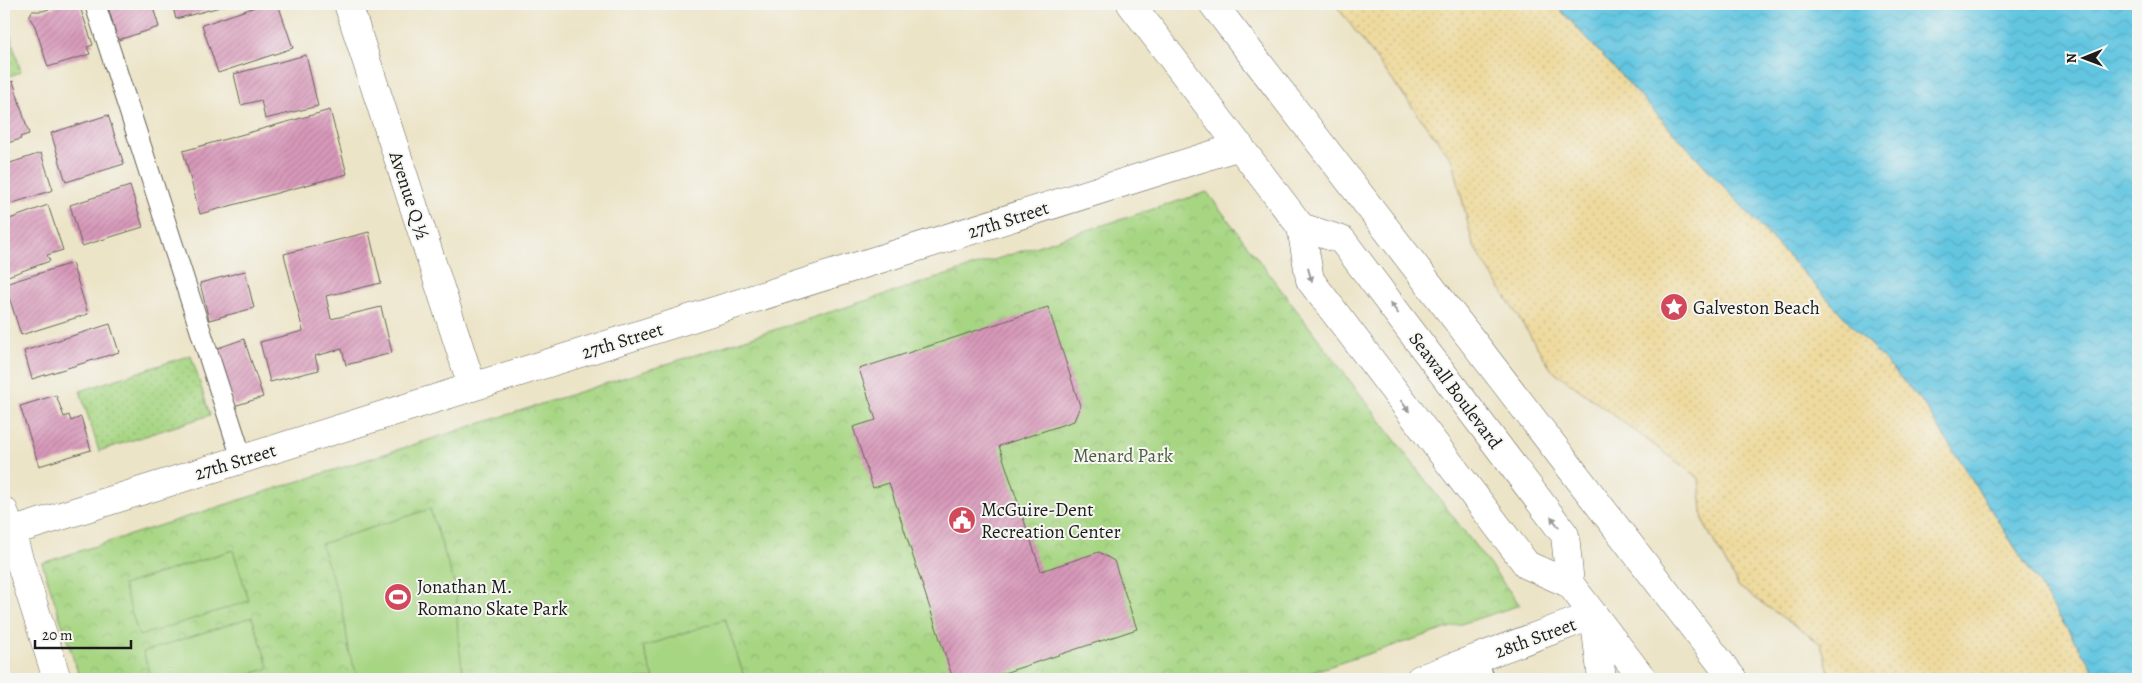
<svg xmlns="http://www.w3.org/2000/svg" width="2142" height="683" font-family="Alegreya,serif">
  <defs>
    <pattern id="grass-dots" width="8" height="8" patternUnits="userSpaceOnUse" patternTransform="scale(1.25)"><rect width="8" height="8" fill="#a7d683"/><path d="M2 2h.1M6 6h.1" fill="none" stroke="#8fb771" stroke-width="1.8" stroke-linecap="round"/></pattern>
    <pattern id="sand-dots" width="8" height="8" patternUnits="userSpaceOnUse" patternTransform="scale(1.25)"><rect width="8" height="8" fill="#eeda9e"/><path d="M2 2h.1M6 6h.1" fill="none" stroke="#ccba88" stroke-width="1.8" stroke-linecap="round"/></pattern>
    <pattern id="park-crowns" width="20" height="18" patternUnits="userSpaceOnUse" patternTransform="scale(1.25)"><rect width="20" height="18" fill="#a7d683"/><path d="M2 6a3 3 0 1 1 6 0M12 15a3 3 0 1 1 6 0" fill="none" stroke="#8fb771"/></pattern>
    <pattern id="water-waves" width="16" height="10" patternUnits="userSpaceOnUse" patternTransform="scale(1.25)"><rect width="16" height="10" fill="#63c6e1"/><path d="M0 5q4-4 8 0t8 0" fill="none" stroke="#55aac0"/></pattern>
    <pattern id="building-hatch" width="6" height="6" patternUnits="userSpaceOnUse" patternTransform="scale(1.25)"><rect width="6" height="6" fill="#d798b9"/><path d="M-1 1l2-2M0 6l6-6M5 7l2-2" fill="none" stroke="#b8829e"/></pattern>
  </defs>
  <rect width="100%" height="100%" fill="#f6f6f2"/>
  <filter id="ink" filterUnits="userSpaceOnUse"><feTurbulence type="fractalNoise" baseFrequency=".02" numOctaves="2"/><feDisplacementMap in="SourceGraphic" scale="10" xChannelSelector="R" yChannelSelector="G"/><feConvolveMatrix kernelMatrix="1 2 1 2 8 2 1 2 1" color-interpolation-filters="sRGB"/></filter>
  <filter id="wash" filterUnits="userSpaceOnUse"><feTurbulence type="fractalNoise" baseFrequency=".0096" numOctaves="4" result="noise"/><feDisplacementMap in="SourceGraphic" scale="20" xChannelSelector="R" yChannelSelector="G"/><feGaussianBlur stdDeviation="1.12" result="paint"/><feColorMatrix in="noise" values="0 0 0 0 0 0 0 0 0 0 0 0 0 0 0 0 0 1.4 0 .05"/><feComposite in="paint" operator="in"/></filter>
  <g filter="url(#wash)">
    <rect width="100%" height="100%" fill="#ece4c7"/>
    <g fill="url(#grass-dots)" stroke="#627950">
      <polygon points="4,14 21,72 4,78"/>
      <polygon points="191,355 210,415 99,451 80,391"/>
    </g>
    <polygon fill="url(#sand-dots)" stroke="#857b5d" points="1335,4 1555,4 1921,400 2099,679 1831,679 1821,644 1739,587 1703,522 1699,478 1551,369 1473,245 1453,161"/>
    <polygon fill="url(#park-crowns)" stroke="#627950" points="1207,192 1520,605 1290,679 80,679 42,563"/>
    <g fill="#a7d683" stroke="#627950">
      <polygon points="430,509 456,588 458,638 463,675 466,679 359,679 350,656 342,606 321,544"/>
      <polygon points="233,550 249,601 139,636 123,585"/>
      <polygon points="252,617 269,668 234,679 152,679 143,652"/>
      <polygon points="725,619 745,679 654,679 643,647"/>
    </g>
    <polygon fill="url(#water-waves)" stroke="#40717e" points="1555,4 2138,4 2138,679 2099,679 1921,400"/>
    <g id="blocks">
      <g fill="url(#building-hatch)">
        <polygon points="63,4 79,4 93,45 87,47 90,54 48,67 35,26 29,17 32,11 43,11"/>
        <polygon points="107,4 152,4 159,27 118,40"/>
        <polygon points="172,4 231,4 176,19"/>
        <polygon points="264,4 278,4 293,48 218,73 202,25"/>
        <polygon points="306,55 318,106 265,119 261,100 241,105 234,74"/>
        <polygon points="13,81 29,134 20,137 21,139 4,144 4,84"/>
        <polygon points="330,110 347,174 200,214 183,151"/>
        <polygon points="108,115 124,164 66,182 51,133"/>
        <polygon points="41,153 53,190 4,206 4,165"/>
        <polygon points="130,186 143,227 82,246 70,205"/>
        <polygon points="48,205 63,250 47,255 50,261 8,276 4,265 4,221"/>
        <polygon points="369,232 381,283 326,296 331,319 381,307 392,353 346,365 342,349 315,356 319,370 270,382 260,342 303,331 284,254"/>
        <polygon points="72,263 88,314 21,335 5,284"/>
        <polygon points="245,271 254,308 209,320 200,283"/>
        <polygon points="1048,307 1080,406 1074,421 999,446 1041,571 1099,552 1114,561 1137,629 986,679 953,679 889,483 873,488 853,427 876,420 859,369"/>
        <polygon points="110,324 119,352 32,379 24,351"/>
        <polygon points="244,339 263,397 234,406 215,349"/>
        <polygon points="56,395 64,417 69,415 71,421 81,417 91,450 39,466 20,406"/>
      </g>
    </g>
  </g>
  <g filter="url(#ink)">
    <use href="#blocks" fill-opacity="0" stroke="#656258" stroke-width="1"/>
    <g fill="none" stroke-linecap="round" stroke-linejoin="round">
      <g stroke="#656258" stroke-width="22">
        <g id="lane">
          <polyline points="95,4 242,459"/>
          <polyline points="1477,658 1484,679"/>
        </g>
      </g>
      <g stroke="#656258" stroke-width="29">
        <g id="street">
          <polyline points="348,4 472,386"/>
          <polyline points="1213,4 1733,679"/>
          <polyline points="4,511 57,679"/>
          <polyline points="1420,679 1594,615 1602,679"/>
        </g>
      </g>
      <g stroke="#656258" stroke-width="29">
        <polyline id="secondary" points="4,534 1240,146"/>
      </g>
      <g stroke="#656258" stroke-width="29">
        <g id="primary">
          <polyline points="1131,4 1301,227 1310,280 1527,565 1570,584 1643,679"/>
          <polyline points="1301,227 1342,240 1565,535 1570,584"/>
        </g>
      </g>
      <use href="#lane" stroke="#fff" stroke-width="20"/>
      <use href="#street" stroke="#fff" stroke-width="28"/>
      <use href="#secondary" stroke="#fff" stroke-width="28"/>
      <use href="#primary" stroke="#fff" stroke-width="28"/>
    </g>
    <defs><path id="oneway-solid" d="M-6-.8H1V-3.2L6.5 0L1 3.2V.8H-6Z" transform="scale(1.25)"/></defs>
    <g fill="#999">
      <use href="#oneway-solid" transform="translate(1310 275) rotate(74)"/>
      <use href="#oneway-solid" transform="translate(1394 308) rotate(-127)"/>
      <use href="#oneway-solid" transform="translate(1405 406) rotate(53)"/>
      <use href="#oneway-solid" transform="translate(1555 522) rotate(-127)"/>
    </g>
  </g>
  <defs>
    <g id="sight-disc" transform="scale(1.4375)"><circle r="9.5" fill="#d1495b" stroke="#f6f6f2"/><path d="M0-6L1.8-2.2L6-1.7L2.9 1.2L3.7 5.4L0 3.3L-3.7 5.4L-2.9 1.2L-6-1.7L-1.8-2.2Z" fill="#fff"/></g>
    <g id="civic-disc" transform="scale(1.4375)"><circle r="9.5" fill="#d1495b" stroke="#f6f6f2"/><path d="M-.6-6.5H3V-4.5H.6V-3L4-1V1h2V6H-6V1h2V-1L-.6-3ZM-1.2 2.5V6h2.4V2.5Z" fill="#fff"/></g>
    <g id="stadium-disc" transform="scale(1.4375)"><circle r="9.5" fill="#d1495b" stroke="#f6f6f2"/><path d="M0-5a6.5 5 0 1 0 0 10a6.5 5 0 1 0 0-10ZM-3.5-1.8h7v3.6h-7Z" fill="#fff"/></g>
  </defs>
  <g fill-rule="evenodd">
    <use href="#sight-disc" x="1674" y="307"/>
    <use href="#civic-disc" x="962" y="520"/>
    <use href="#stadium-disc" x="398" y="597"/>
  </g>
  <g text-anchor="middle" stroke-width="4" stroke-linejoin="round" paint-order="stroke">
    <g font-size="19" fill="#1c1c1c" stroke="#f6f6f2">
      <text transform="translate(410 195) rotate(72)" y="7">Avenue Q ½</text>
      <text transform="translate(1008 219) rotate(-18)" y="7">27th Street</text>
      <text transform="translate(622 340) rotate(-17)" y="7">27th Street</text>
      <text transform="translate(1456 390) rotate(53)" y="7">Seawall Boulevard</text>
      <text transform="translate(235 461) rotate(-17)" y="7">27th Street</text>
      <text transform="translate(1535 637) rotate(-20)" y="7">28th Street</text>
    </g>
    <g font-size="19" fill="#1c1c1c" stroke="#f6f6f2" text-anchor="start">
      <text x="1693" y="314">Galveston Beach</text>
      <text x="981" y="516">McGuire-Dent<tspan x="981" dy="22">Recreation Center</tspan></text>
      <text x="417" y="593">Jonathan M.<tspan x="417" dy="22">Romano Skate Park</tspan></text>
    </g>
    <g font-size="19" fill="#4d5d40" stroke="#f6f6f2">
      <text x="1123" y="462">Menard Park</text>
    </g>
  </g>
  <rect width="2142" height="683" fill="none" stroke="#f6f6f2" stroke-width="20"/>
  <g transform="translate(2084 58) rotate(269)" stroke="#f6f6f2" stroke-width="4" paint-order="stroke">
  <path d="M0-4L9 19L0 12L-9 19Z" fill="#1c1c1c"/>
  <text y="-8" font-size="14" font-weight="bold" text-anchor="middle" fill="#1c1c1c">N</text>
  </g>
  <path d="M35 640v8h96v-8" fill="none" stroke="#1c1c1c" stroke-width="2.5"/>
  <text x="42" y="640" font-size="15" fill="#1c1c1c" stroke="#f6f6f2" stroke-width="4" paint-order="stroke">20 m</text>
</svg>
